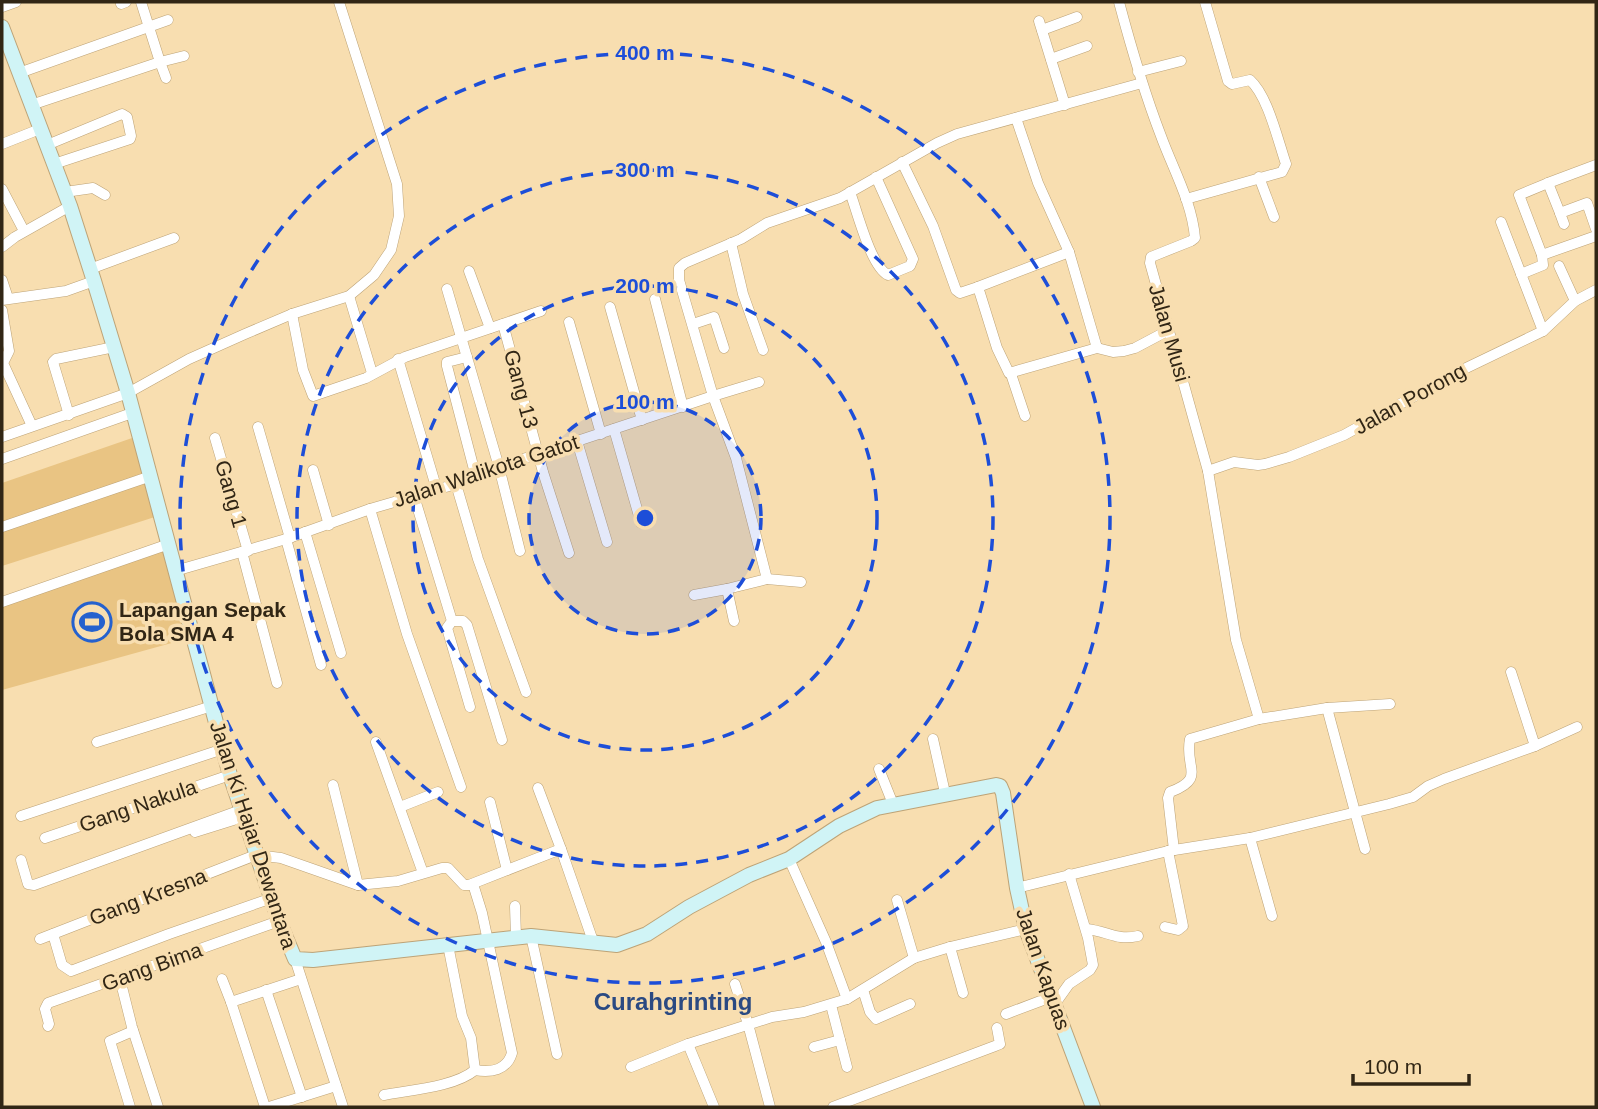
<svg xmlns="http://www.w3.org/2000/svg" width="1598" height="1109" font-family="Helvetica,sans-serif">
  <rect width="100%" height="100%" fill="#f8deb0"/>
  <g fill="#e9c483">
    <polygon points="135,437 146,472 2,525 2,483"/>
    <polygon points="150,479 161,515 2,566 2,531"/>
    <polygon points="164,548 186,639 2,690 2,606"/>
  </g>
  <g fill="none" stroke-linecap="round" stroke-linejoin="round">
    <g stroke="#bda377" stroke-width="11">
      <g id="street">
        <path d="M1119,2C1131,47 1144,92 1161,136C1173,169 1192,202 1195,238L1191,241L1151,257L1150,263L1208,471L1236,640L1259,719L1190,739C1184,768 1207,778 1170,792L1168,798L1174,850"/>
        <polyline points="121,4 126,2"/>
        <polyline points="2,7 16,2"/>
        <polyline points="1039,21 1065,105"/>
        <polyline points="1042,30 1077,17"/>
        <polyline points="1051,59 1087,46"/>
        <polyline points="1138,72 1181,61"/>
        <polyline points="19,73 168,20"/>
        <polyline points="166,78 160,62 184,56"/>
        <polyline points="31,105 160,62 141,2"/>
        <polyline points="1016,118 1038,183 1069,252 1097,348"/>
        <polyline points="2,144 40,129"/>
        <polyline points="47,145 122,114 127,117 131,136 130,139 54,164"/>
        <polyline points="902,162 933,226 956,290 960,293 978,287"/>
        <polyline points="1259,177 1274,217"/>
        <polyline points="1548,183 1596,165"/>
        <polyline points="2,189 24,231"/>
        <polyline points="65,192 93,188 105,195"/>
        <path d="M850,192C857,211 871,267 888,275L910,266L913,259L876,177"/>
        <path d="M1186,199L1282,172L1286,164C1278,141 1268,96 1250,80L1232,84L1228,81L1205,2"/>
        <polyline points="1501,222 1543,331"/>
        <polyline points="1564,224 1560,213 1587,203 1596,229"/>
        <polyline points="731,243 743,294 763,350"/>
        <polyline points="2,247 15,237 70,206"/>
        <polyline points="1069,252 978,287 997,348 1009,373 1097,348 1113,352 1124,351 1135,348 1169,330"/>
        <polyline points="1542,255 1519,195 1548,183 1560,213"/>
        <polyline points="1559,266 1575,301"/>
        <polyline points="90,269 174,238"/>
        <polyline points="469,271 490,328"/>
        <polyline points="1521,274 1543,265 1542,255 1596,236"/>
        <polyline points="2,280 8,298"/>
        <polyline points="447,289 499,467 520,551"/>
        <polyline points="349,296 372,373"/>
        <polyline points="655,299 683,407"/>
        <polyline points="2,300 66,291 94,281"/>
        <polyline points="610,307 642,420"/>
        <polyline points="2,310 9,351 3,363 32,426"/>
        <polyline points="292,314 303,370 313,396 366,378 405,357 541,311"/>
        <polyline points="569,322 601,434"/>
        <polyline points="503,324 543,472 569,553"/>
        <polyline points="693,324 714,317 724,348"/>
        <polyline points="467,357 447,362 447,366 476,477"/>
        <polyline points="398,359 437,490"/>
        <polyline points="1011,374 1025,416"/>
        <polyline points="69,415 53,362 56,359 114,347"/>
        <polyline points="258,427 290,538"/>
        <polyline points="614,429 641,523"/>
        <polyline points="2,437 128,393 189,359 245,334 292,314 349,296 374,275 391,250 399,216 397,184 339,2"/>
        <polyline points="215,438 248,551"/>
        <polyline points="577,441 607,542"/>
        <polyline points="2,459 132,413"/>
        <polyline points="313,470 329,525"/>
        <polyline points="1208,471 1234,462 1258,465 1265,464 1289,457 1344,435 1462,370 1543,331 1575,301 1596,290"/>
        <polyline points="456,484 478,559 526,692"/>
        <polyline points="414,496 452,621 447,628 470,707"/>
        <polyline points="370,509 407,634 461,787"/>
        <polyline points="2,527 151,476"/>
        <polyline points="305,532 341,653"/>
        <polyline points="286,539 321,665"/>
        <polyline points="242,552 277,683"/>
        <polyline points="175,571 286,539 370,509 456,484 499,467 713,396 679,280 679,268 685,263 741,239 767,223 840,198 937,143 957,134 1142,83"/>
        <polyline points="767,579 801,582"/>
        <polyline points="694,595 727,589"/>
        <polyline points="2,602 169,544"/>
        <polyline points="452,621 463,621 467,625 502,740"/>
        <polyline points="734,621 727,589 767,579 736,458 713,396 759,382"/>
        <polyline points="1327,708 1365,849"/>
        <polyline points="1259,719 1327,708 1390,704"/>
        <polyline points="933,739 945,793"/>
        <polyline points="97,742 212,706"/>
        <polyline points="376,742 423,873"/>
        <polyline points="1535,746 1577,727"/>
        <polyline points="879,769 893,804"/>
        <polyline points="333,785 358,885"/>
        <polyline points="538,788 561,849"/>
        <polyline points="490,802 507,870"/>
        <polyline points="400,807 438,792"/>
        <polyline points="21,816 223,749"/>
        <polyline points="195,832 243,817"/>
        <polyline points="45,838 230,775"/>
        <polyline points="1250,838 1272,916"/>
        <polyline points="789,859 826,942 847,999"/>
        <polyline points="21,860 28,884 34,885 241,810"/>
        <path d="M473,884L482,913L512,1053C507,1070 491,1073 475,1070"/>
        <polyline points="1017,888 1168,851 1250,838 1389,804 1413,797 1428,786 1444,779 1535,746 1511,672"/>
        <polyline points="897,900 914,958"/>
        <polyline points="515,906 516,937"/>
        <polyline points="1165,927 1178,930 1183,926 1168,851"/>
        <path d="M1086,929C1108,931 1116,941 1138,936"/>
        <polyline points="53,934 62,965 71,971 169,934 272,898"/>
        <polyline points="531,936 557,1054"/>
        <polyline points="40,939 256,855 281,858 358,885 398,881 442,868 448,868 464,885 469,885 561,849 594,944"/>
        <polyline points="950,947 963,993"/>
        <polyline points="295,959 343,1107"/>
        <polyline points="120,979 132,1027 158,1107"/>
        <polyline points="222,979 231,1002"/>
        <polyline points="735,984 748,1024 770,1107"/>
        <polyline points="266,990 302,1097"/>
        <polyline points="863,990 870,1012 876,1019 910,1004"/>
        <polyline points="831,1005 847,1067"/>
        <polyline points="1054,1005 1069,984 1090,970 1093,965 1088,938 1069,874"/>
        <polyline points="1006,1014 1051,997"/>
        <polyline points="48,1026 49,1024 45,1009 48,1003 279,921"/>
        <polyline points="688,1044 714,1107"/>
        <polyline points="814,1047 840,1040"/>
        <polyline points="631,1067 688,1044 772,1017 804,1012 847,999 914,958 950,947 1026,929"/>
        <path d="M384,1095C410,1090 455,1087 475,1070L471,1038L462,1016L448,945"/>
        <polyline points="130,1107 110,1041 133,1031"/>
        <polyline points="265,1107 231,1002 301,979"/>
        <polyline points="269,1107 336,1086"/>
        <polyline points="833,1107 995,1046 1000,1044 997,1028"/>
      </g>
    </g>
    <g stroke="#bda377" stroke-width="16">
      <polyline id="secondary" points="2,27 70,206 94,281 128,393 230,775 279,921 295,959 313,960 531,936 617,945 647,934 689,907 749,875 789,859 839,826 877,808 996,785 1000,786 1003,793 1017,888 1026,929 1093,1107"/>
    </g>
    <use href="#street" stroke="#fff" stroke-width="10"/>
    <use href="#secondary" stroke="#d0f4f6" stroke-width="14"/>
  </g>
  <circle cx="645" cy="518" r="116" fill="#1d4ed8" fill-opacity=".12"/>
  <g fill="none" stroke="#1d4ed8" stroke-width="3.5" stroke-dasharray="12 9">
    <circle cx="645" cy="518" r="116"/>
    <circle cx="645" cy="518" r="232"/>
    <circle cx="645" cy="518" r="348"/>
    <circle cx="645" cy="518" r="465"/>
  </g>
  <defs>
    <g id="stadium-ring" transform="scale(2.0125)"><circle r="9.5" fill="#f8deb0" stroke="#2561ce" stroke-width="1.5"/><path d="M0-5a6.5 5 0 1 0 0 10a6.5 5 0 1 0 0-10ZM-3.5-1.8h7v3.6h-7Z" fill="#2561ce"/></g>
  </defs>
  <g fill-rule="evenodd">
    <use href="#stadium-ring" x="92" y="622"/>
  </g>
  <g text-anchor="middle" stroke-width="7" stroke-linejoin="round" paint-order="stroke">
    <g font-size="21" fill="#312615" stroke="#f8deb0">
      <text transform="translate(1169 333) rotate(74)" y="7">Jalan Musi</text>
      <text transform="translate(521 389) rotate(75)" y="7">Gang 13</text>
      <text transform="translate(1410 399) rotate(-29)" y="7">Jalan Porong</text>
      <text transform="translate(486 471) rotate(-18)" y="7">Jalan Walikota Gatot</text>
      <text transform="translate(231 494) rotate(74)" y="7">Gang 1</text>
      <text transform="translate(138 806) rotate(-19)" y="7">Gang Nakula</text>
      <text transform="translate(253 835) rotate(72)" y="7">Jalan Ki Hajar Dewantara</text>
      <text transform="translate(148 897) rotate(-21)" y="7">Gang Kresna</text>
      <text transform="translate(152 967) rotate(-20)" y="7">Gang Bima</text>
      <text transform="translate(1043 969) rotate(71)" y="7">Jalan Kapuas</text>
    </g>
    <g font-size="21" font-weight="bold" fill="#312615" stroke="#f8deb0" text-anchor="start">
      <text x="119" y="617">Lapangan Sepak<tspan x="119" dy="24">Bola SMA 4</tspan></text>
    </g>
    <g font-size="24" font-weight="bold" fill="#2b4a82" stroke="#f8deb0">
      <text x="673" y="1010">Curahgrinting</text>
    </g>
  </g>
  <circle cx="645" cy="518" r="10" fill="#1d4ed8" stroke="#f8deb0" stroke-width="3.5"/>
  <g font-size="21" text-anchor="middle" font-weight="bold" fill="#1d4ed8" stroke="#f8deb0" stroke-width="7" stroke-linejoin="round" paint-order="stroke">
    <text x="645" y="60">400 m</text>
    <text x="645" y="177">300 m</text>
    <text x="645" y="293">200 m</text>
    <text x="645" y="409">100 m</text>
  </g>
  <rect width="1598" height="1109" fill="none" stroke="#312615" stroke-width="7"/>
  <path d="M1353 1074v10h116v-10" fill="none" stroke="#312615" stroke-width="3.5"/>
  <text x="1364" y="1074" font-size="21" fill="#312615" stroke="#f8deb0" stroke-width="5" paint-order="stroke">100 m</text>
</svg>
